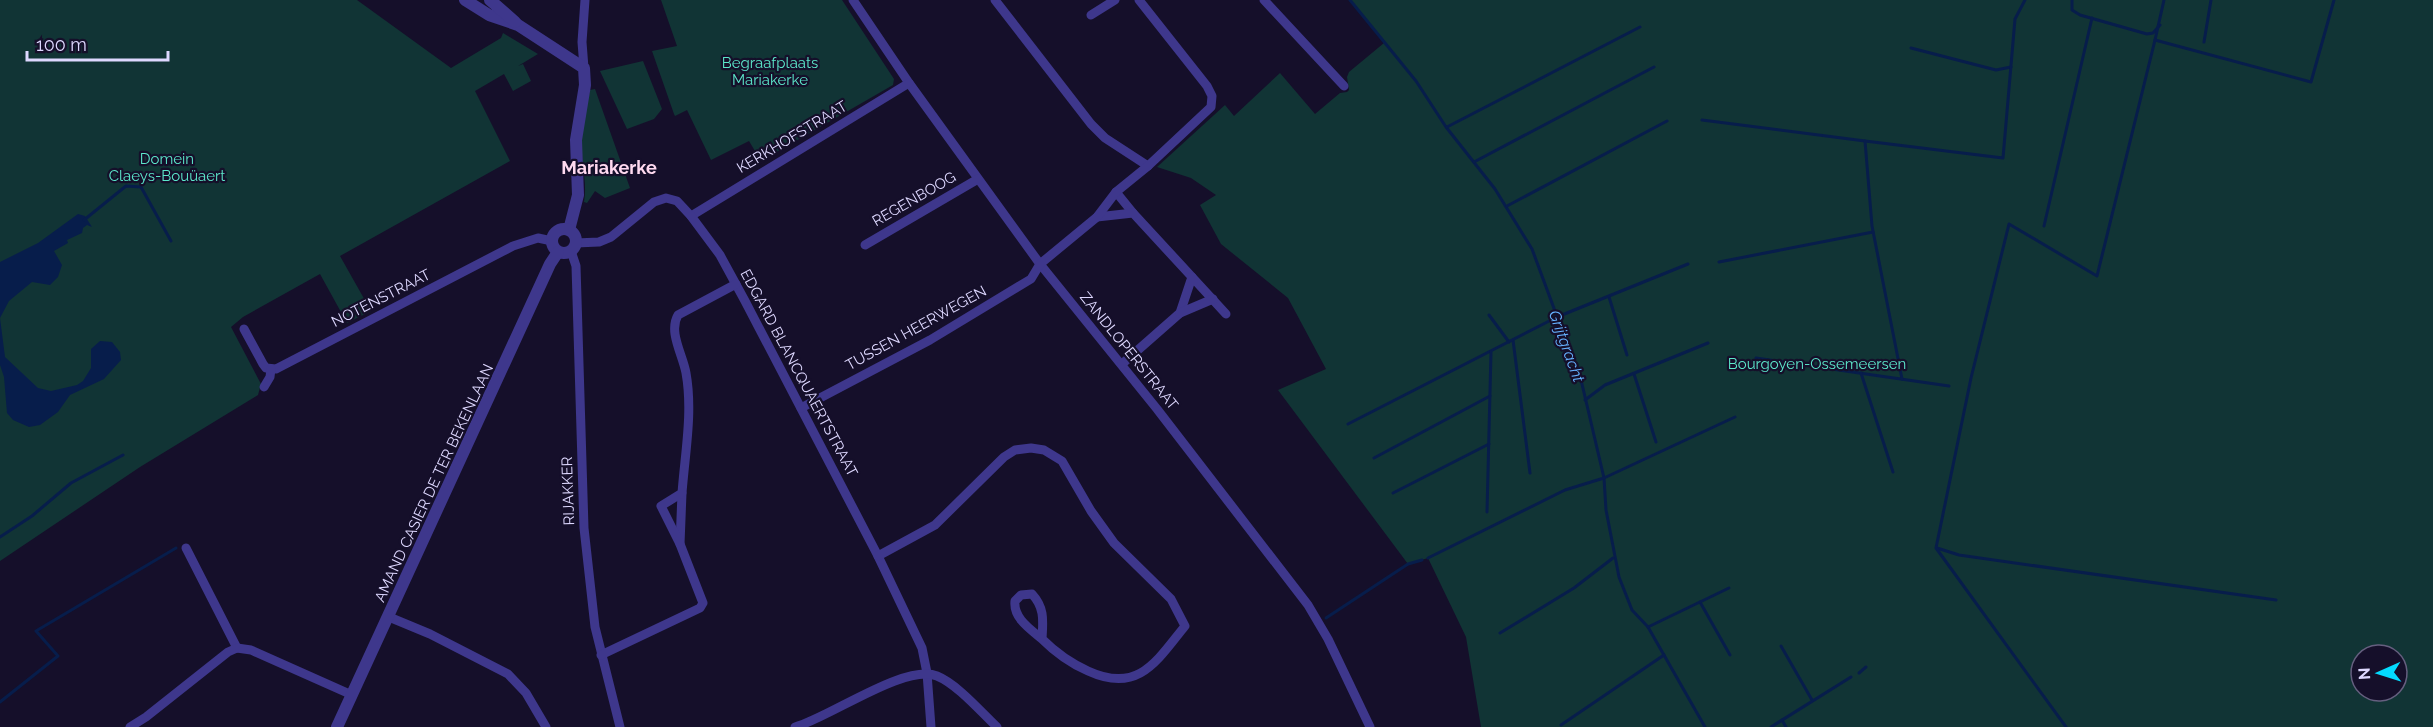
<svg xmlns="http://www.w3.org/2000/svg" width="2433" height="727" font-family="Raleway,sans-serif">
  <rect width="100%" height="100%" fill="#150f2a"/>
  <g fill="#113435" fill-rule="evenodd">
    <polygon points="0,0 357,0 451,68 501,38 503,33 538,54 518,66 523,64 531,81 513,91 504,74 475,91 510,161 340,256 371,311 347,323 320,274 243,317 231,327 261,384 258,395 140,467 0,561"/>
    <polygon points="661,0 842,0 894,79 893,85 761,161 749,141 711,160 687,110 675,116 674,114 652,51 677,46"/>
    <path d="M1350,0H2433V727H1481L1466,637L1428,558L1408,564L1278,390L1326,369L1288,298L1221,244L1200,205L1216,195L1191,178L1157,167L1225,105L1234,116L1280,73L1315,114L1340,93L1347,92L1349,90L1347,77L1349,72L1384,43ZM2361,655H2397V691H2361Z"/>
    <polygon points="643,61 662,109 654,119 627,129 600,71"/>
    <path d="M595,89L630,188L605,198L595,191L587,203L584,202C587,185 583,172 582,155C580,134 586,110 590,90Z"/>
  </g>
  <polygon fill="#071d4b" points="78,214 85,216 92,227 87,225 83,228 82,233 67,240 68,243 54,251 62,265 58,277 50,285 32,282 9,301 0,318 5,357 38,388 51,391 77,385 83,381 91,368 91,349 100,341 112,342 120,352 121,360 104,379 70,395 58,412 40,425 29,427 13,420 7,413 4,377 0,365 0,262 38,243"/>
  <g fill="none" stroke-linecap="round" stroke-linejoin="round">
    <g stroke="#071d4b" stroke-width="3">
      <polyline points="1350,0 1416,81 1446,127 1495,189 1532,249 1582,384 1604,478 1606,510 1619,577 1632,610 1648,627 1705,727"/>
      <polyline points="2072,0 2072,10 2080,15 2147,34 2153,33 2160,25"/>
      <polyline points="2155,40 2164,0"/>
      <polyline points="2204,42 2211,0"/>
      <polyline points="1911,48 1996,70 2011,67"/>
      <polyline points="1702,120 1865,141"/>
      <polyline points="1447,127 1640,27"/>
      <polyline points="1474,162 1654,67"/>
      <polyline points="1507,206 1667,121"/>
      <polyline points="84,220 126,186 141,187 171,241"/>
      <polyline points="2044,226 2092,18"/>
      <polyline points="1719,262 1873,232"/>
      <polyline points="1609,297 1627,355"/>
      <polyline points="1489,315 1509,342"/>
      <polyline points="1513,340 1530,473"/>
      <polyline points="1756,358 1949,386"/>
      <polyline points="1861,373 1893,472"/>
      <polyline points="1634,374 1656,442"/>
      <polyline points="1902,379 1872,226 1865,141 2003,158 2015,19 2025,0"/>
      <polyline points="1585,400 1605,385 1708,343"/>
      <polyline points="1348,424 1557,317 1688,264"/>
      <polyline points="1374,458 1490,396"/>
      <polyline points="1393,493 1489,444"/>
      <polyline points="1487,512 1491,352"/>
      <polyline points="0,537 32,516 71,483 123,455"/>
      <polyline points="1937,548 1959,555 2276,600"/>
      <polyline points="1428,558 1565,490 1604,478 1735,417"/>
      <polyline points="1700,602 1730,655"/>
      <polyline points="1326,618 1408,564 1422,560"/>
      <polyline points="1648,627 1729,588"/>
      <polyline points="1500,633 1574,588 1613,558"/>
      <polyline points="1781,646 1812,700"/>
      <polyline points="1859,673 1866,667"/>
      <polyline points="0,702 58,656 36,631 176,548"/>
      <polyline points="1782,720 1786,727"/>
      <polyline points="1561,725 1664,655"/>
      <polyline points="1771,727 1851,677"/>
      <polyline points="2066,727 1936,548 1971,378 2009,224 2097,276 2155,40 2311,82 2334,0"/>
    </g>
    <g stroke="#3e378c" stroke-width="9">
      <polyline points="853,0 909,83 1040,264 1157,409 1308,605 1328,639 1370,727"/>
      <polyline points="995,0 1091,124 1105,138 1148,166"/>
      <polyline points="1264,0 1344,86"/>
      <polyline points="1091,15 1115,0"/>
      <polyline points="584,68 582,42 585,0"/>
      <polyline points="1116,192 1133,213"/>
      <polyline points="691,216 909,83"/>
      <polyline points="1097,217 1133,213 1192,277 1180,313 1122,364"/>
      <polyline points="576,243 599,242 611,237 654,202 666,198 677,201 691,216 720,255 745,301 878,556 922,648 927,673 931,727"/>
      <polyline points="865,245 978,179"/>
      <polyline points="571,251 576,266 584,528 595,627 620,727"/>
      <polyline points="1192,277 1226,314"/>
      <polyline points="1180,313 1213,299"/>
      <polyline points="244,329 263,364 266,368 276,369 513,246 538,238 552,241"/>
      <polyline points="264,387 270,377 271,369"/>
      <polyline points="801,408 930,340 1031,279 1040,264 1097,217 1116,192 1148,166 1211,107 1212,96 1207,86 1139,0"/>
      <polyline points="680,544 682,493"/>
      <polyline points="186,548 237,648"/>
      <path d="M878,556L935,525L1004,457L1015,450L1031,448L1044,450L1062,461L1091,511L1114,543L1171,599L1185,626C1156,662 1138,694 1088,671C1070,663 1056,653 1042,639C1043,621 1045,608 1032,594L1021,595L1015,601C1013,618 1030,629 1042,639"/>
      <polyline points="389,617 430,634 508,674 526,693 546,727"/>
      <path d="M601,655L700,608L703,603L680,544L661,506L682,493C685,453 693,412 686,373C683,355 668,332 678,315L736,284"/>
      <polyline points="130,727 146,717 228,652 237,648 251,650 352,695"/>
      <path d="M795,727C829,718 905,663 937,676C957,684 981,712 997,727"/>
    </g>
    <g stroke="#3e378c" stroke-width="12">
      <polyline points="465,0 489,15 518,25 584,68 585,85 576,140 578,195 569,230"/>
      <polyline points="490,0 515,22"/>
      <circle cx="564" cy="241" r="12"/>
      <polyline points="337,727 550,264 558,252"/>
    </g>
  </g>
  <g text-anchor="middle" stroke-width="4.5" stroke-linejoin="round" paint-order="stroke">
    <g font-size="15" fill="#5ce7ca" stroke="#150f2a">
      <text x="770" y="68">Begraafplaats<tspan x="770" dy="17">Mariakerke</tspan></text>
      <text x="167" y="164">Domein<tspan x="167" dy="17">Claeys-Bouüaert</tspan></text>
      <text x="1817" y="369">Bourgoyen-Ossemeersen</text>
    </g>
    <g font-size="15" fill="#ded8ff" stroke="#150f2a">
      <text transform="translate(792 137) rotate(-31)" y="5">KERKHOFSTRAAT</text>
      <text transform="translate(914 199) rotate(-30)" y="5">REGENBOOG</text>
      <text transform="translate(381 298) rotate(-27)" y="5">NOTENSTRAAT</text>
      <text transform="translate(916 328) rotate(-29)" y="5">TUSSEN HEERWEGEN</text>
      <text transform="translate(1129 351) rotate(51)" y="5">ZANDLOPERSTRAAT</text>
      <text transform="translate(799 373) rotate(62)" y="5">EDGARD BLANCQUAERTSTRAAT</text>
      <text transform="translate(434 483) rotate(-65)" y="5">AMAND CASIER DE TER BEKENLAAN</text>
      <text transform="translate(568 491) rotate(-92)" y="5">RIJAKKER</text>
    </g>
    <g font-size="16" font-style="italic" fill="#66b2ff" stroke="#150f2a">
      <text transform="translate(1567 346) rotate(70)" y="6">Grijtgracht</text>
    </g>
    <g font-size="18" font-weight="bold" fill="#ffdaf0" stroke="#150f2a">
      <text x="609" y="174">Mariakerke</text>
    </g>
  </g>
  <g transform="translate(2379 673) rotate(267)"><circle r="28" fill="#150f2a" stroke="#655f7f" stroke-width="1.5"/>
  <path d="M0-4.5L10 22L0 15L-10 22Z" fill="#04dbff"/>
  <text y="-9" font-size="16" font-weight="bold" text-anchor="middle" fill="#ded8ff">N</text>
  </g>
  <path d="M27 51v9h141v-9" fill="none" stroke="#ded8ff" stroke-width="3"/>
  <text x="36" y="51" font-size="18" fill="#ded8ff" stroke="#150f2a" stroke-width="4.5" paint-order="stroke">100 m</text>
</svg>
